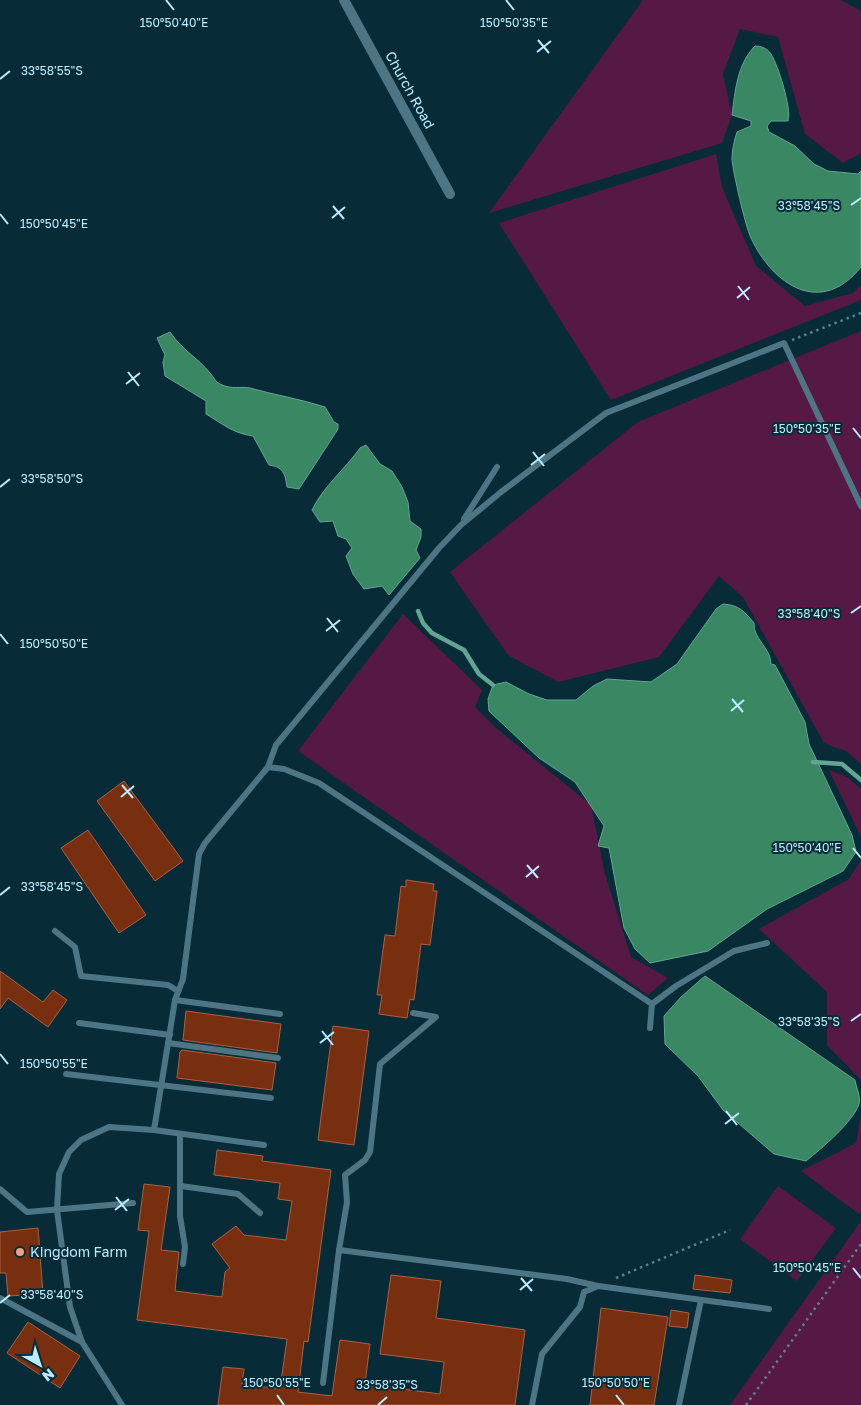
<svg xmlns="http://www.w3.org/2000/svg" width="861" height="1405" font-family="'Golos Text',sans-serif">
  <rect width="100%" height="100%" fill="#082c37"/>
  <g fill="#561844">
    <polygon points="643,0 841,0 861,11 861,153 843,163 805,134 778,37 740,29 723,74 732,115 722,143 489,213"/>
    <polygon points="716,154 722,187 756,266 805,306 853,293 861,285 861,300 611,400 499,223"/>
    <polygon points="861,331 861,764 846,751 824,743 743,597 719,576 659,657 558,682 508,655 450,572 638,422"/>
    <polygon points="403,614 482,690 475,707 496,728 591,805 605,874 631,957 668,978 648,995 298,751"/>
    <polygon points="829,770 847,777 861,789 861,837"/>
    <polygon points="861,860 861,1080 827,1045 827,992 759,929 849,879"/>
    <polygon points="861,1114 861,1211 859,1214 801,1171 856,1143"/>
    <polygon points="778,1186 836,1228 797,1281 740,1239"/>
    <polygon points="861,1221 861,1405 730,1405"/>
  </g>
  <g fill="#3a8764" stroke="#61a592">
    <path d="M755,46C761,46 767,48 771,54C778,65 792,109 788,121H771L767,126L769,132L795,146L814,164L828,171L858,174L861,171V267C821,317 773,285 751,238C745,225 733,172 732,159C732,150 734,141 737,132L751,126V121L732,115C735,92 737,64 755,46Z"/>
    <path d="M170,332C183,351 197,357 210,373C214,377 215,382 220,384C232,390 240,386 250,388C275,395 300,399 325,407L334,422L338,424V429L299,489L287,487C285,473 283,467 269,465L253,436C232,433 223,424 206,414V401L165,376L163,362L165,355L157,338Z"/>
    <path d="M366,445L380,464L392,471L402,487L408,502L410,521L421,529V537L416,550L420,558L389,595L382,586L364,589L353,574L346,556L352,548L346,539L338,536L333,521L320,522L312,510C323,487 345,469 360,448Z"/>
    <path d="M723,604C739,605 744,611 754,623C753,639 771,648 771,664L775,665L805,722L809,744L852,835L856,852L843,871L767,909L708,951L650,963L635,949L624,928L609,848L598,846L604,826L575,782L539,758L489,711L488,699L493,685L506,682L529,694L547,700H576L593,686L607,679L651,682L677,664L716,609Z"/>
    <path d="M705,976L855,1080C856,1087 861,1097 859,1104C853,1122 822,1148 806,1161L774,1154L723,1110L698,1076L665,1044L664,1016L681,997Z"/>
  </g>
  <g fill="none" stroke-linecap="round" stroke-linejoin="round">
    <g stroke="#61a592" stroke-width="4.5">
      <polyline points="418,611 423,623 432,633 464,650 479,674 493,685"/>
      <polyline points="813,762 842,764 861,780"/>
    </g>
  </g>
  <g fill="#772f0f" stroke="#ae6042">
    <polygon points="124,781 183,861 155,881 97,801"/>
    <polygon points="88,830 146,915 119,933 61,848"/>
    <polygon points="406,880 434,884 433,891 437,891 430,945 421,944 414,1000 410,999 407,1018 379,1014 382,995 377,995 385,935 395,936 401,886 406,887"/>
    <polygon points="0,971 43,1002 53,990 67,1000 48,1027 8,998 0,1009"/>
    <polygon points="186,1011 281,1024 277,1053 183,1040"/>
    <polygon points="333,1026 369,1031 354,1145 318,1140"/>
    <polygon points="182,1050 276,1063 272,1090 177,1078 180,1052"/>
    <polygon points="217,1150 263,1156 262,1161 331,1170 308,1342 304,1341 298,1392 332,1396 340,1340 370,1344 365,1384 440,1394 444,1362 380,1354 391,1275 441,1281 436,1318 525,1330 515,1405 218,1405 223,1367 244,1369 242,1384 280,1389 287,1339 137,1320 149,1231 138,1230 144,1184 170,1187 161,1250 179,1252 175,1291 222,1297 225,1272 230,1268 212,1244 236,1226 244,1235 286,1240 292,1201 278,1199 280,1183 214,1175"/>
    <polygon points="38,1228 43,1294 8,1296 6,1273 0,1273 0,1232"/>
    <polygon points="695,1275 732,1280 730,1293 693,1289"/>
    <polygon points="601,1308 668,1317 654,1405 590,1405"/>
    <polygon points="671,1310 689,1313 687,1328 669,1326"/>
    <polygon points="28,1322 80,1356 60,1388 7,1353"/>
  </g>
  <g fill="none" stroke-linecap="round" stroke-linejoin="round">
    <g stroke="#56808e" stroke-width="2.5" stroke-dasharray="2.5 4" stroke-linecap="butt">
      <polyline points="792,340 861,313"/>
      <polyline points="616,1278 730,1230"/>
      <polyline points="746,1405 861,1244"/>
    </g>
    <g stroke="#4d7583" stroke-width="6">
      <polyline points="464,519 497,467"/>
      <polyline points="268,767 276,745 439,548 461,525 501,492 606,413 784,343 861,506"/>
      <polyline points="55,931 75,947 81,976 168,985 178,991"/>
      <polyline points="175,1000 280,1014"/>
      <polyline points="413,1013 436,1017 380,1064 370,1152 365,1160 345,1175 347,1202 339,1250 567,1279 598,1286"/>
      <polyline points="79,1023 170,1035"/>
      <polyline points="650,1028 652,1004"/>
      <polyline points="168,1043 278,1058"/>
      <polyline points="66,1074 271,1098"/>
      <polyline points="154,1130 175,1000 183,979 199,854 205,843 268,767 284,769 319,783 652,1004 676,986 734,951 767,943"/>
      <polyline points="180,1135 180,1216 185,1247 183,1264"/>
      <polyline points="181,1186 238,1194 260,1213"/>
      <polyline points="0,1189 27,1212 133,1203"/>
      <polyline points="0,1298 82,1342"/>
      <polyline points="323,1383 339,1250"/>
      <polyline points="122,1405 82,1342 70,1307 57,1210 59,1174 69,1152 81,1140 109,1127 154,1130 264,1145"/>
      <polyline points="532,1405 542,1354 580,1307 584,1292 598,1286 769,1309"/>
      <polyline points="679,1405 701,1300"/>
    </g>
    <polyline stroke="#4d7583" stroke-width="10" points="344,0 450,194"/>
  </g>
  <path fill="none" stroke="#bbecfd" stroke-width="2" d="M166,0L174,10M506,0L514,10M538,40L549,53M537,52L551,41M0,79L10,71M851,205L861,198M333,206L344,219M0,214L8,224M332,218L345,207M738,286L749,300M737,298L750,287M128,372L139,386M126,384L140,373M853,428L861,438M533,452L544,466M531,465L545,454M0,487L10,479M851,613L861,606M327,618L338,632M326,631L340,620M0,634L8,644M732,699L743,712M731,711L744,700M122,785L133,798M121,797L134,786M853,848L861,858M527,865L538,878M526,877L539,866M0,895L10,887M851,1021L861,1014M322,1031L333,1045M320,1043L334,1032M0,1054L8,1064M726,1111L737,1125M725,1124L739,1113M116,1197L127,1211M115,1210L129,1199M853,1268L861,1278M521,1278L532,1291M520,1290L533,1279M0,1303L10,1295M277,1395L284,1405M616,1395L624,1405M378,1405L387,1397"/>
  <circle fill="#f2a081" stroke="#082c37" stroke-width="2" cx="20" cy="1252" r="5"/>
  <g text-anchor="middle" stroke-width="4" stroke-linejoin="round" paint-order="stroke">
    <g font-size="14" fill="#bbecfd" stroke="#082c37">
      <text transform="translate(410 90) rotate(61)" y="5">Church Road</text>
    </g>
    <g font-size="14" fill="#bbecfd" stroke="#082c37" text-anchor="start">
      <text x="30" y="1257">Kingdom Farm</text>
    </g>
  </g>
  <g font-size="12" text-anchor="middle" fill="#bbecfd" stroke="#082c37" stroke-width="4" stroke-linejoin="round" paint-order="stroke">
    <text x="174" y="27">150°50'40"E</text>
    <text x="514" y="27">150°50'35"E</text>
    <text x="52" y="75">33°58'55"S</text>
    <text x="809" y="210">33°58'45"S</text>
    <text x="54" y="228">150°50'45"E</text>
    <text x="807" y="433">150°50'35"E</text>
    <text x="52" y="483">33°58'50"S</text>
    <text x="809" y="618">33°58'40"S</text>
    <text x="54" y="648">150°50'50"E</text>
    <text x="807" y="852">150°50'40"E</text>
    <text x="52" y="891">33°58'45"S</text>
    <text x="809" y="1026">33°58'35"S</text>
    <text x="54" y="1068">150°50'55"E</text>
    <text x="807" y="1272">150°50'45"E</text>
    <text x="52" y="1299">33°58'40"S</text>
    <text x="277" y="1387">150°50'55"E</text>
    <text x="616" y="1387">150°50'50"E</text>
    <text x="387" y="1389">33°58'35"S</text>
  </g>
  <g transform="translate(40 1365) rotate(141)" stroke="#082c37" stroke-width="4" paint-order="stroke">
  <path d="M0-4L9 19L0 12L-9 19Z" fill="#bbecfd"/>
  <text y="-8" font-size="14" font-weight="bold" text-anchor="middle" fill="#bbecfd">N</text>
  </g>
</svg>
